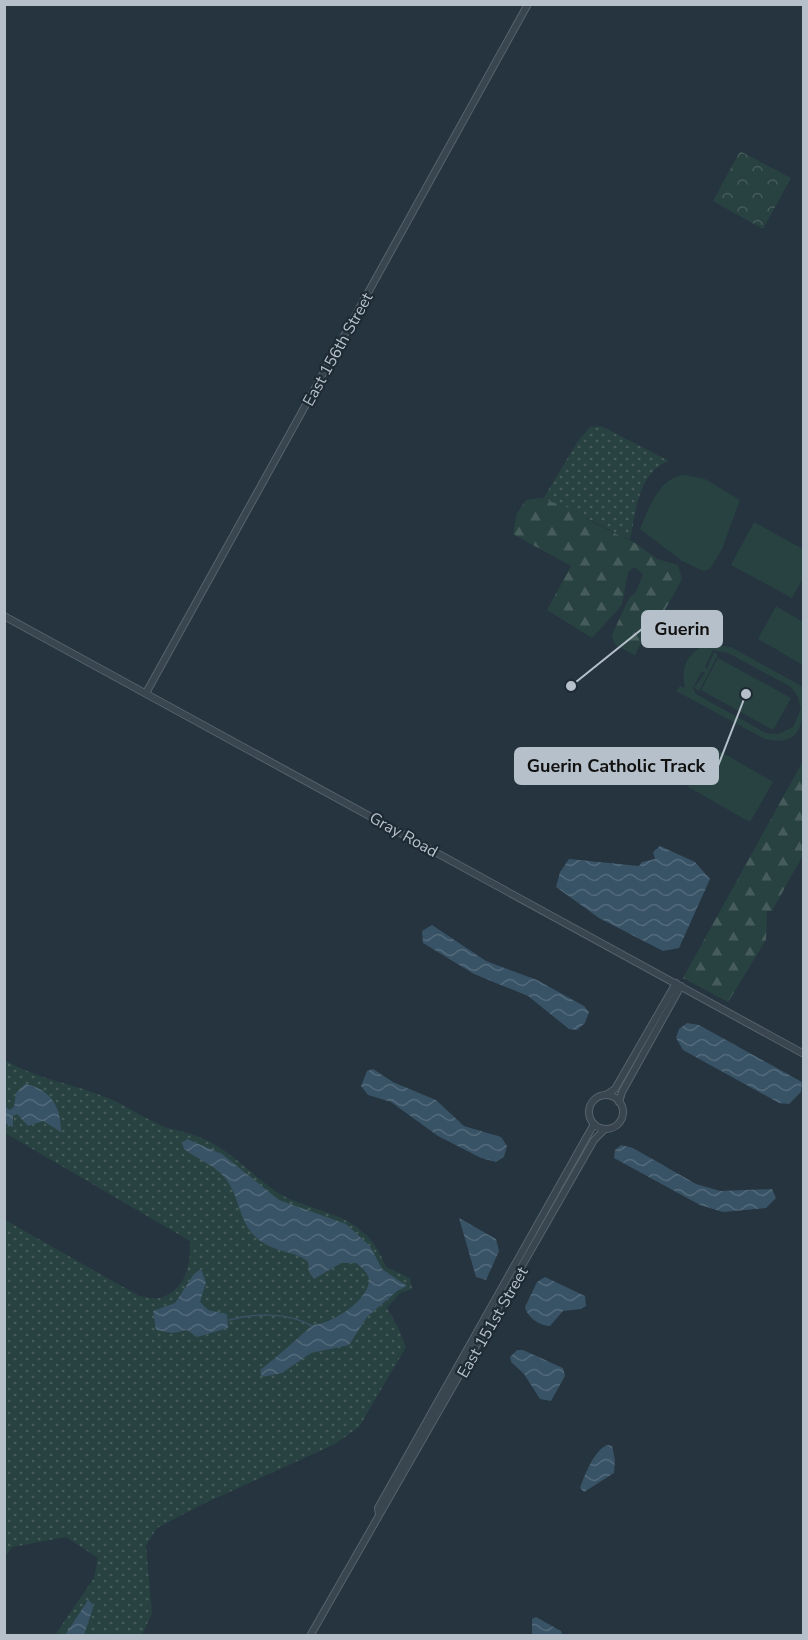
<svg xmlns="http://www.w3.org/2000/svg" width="808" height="1640" font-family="'Nunito Sans',sans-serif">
  <defs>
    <pattern id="grass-dots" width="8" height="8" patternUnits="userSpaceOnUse" patternTransform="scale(1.5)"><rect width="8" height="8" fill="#284241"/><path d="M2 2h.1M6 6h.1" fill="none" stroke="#455c5b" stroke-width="1.8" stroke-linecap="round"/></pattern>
    <pattern id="forest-firs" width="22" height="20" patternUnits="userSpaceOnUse" patternTransform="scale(1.5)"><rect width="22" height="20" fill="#284241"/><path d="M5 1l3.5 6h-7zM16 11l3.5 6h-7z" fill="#455c5b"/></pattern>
    <pattern id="park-crowns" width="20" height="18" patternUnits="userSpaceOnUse" patternTransform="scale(1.5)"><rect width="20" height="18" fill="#284241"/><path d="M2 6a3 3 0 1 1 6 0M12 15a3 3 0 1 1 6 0" fill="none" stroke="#455c5b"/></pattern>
    <pattern id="water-waves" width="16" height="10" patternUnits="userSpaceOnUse" patternTransform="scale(1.5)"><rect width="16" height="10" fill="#395366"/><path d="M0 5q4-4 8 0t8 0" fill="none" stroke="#536a7b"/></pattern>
  </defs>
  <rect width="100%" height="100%" fill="#25343f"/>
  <g fill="url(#grass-dots)">
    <path d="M601,426L669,461C638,472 636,512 630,540C600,526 573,509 543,499L578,441L590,427Z"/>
    <path d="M5,1060C36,1079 74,1084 108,1098C127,1106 145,1119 165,1127C178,1131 192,1133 204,1139C237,1154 262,1187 290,1199C333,1217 367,1217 386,1267L410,1278L412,1289L400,1293L387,1308L398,1327L406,1347L359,1427L335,1444L203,1504L157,1528L146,1545L152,1613L142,1635H55L94,1578L98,1558L66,1537L13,1547L5,1556V1220L139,1296C146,1297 156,1300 163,1297C186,1288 191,1264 190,1241L5,1133Z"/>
  </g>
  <g fill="url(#forest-firs)">
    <polygon points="540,498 573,509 592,522 637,544 657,559 678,565 682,579 651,635 645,634 635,655 615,645 612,635 629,598 636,592 643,574 634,567 628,572 622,605 592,638 547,610 571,566 513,534 517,513 526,500"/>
    <polygon points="803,761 803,855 772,911 767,911 766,940 728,1002 683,978"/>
  </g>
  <polygon fill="url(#park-crowns)" points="740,151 791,178 763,229 713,201"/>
  <g fill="#284241" fill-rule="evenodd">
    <path d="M685,475L705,479L740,500L722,549L710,569L703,571L682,561L640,529C648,509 660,476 685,475Z"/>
    <polygon points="754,522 803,549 803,578 792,598 731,565"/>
    <polygon points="776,606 803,622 803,665 758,639"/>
    <path d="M709,644L731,647L803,687C804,715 806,749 765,739L676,691L680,686L685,688C680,668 688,650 709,644ZM713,650L728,653L791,687L798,697L801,709L793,727L778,734L766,733L696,694L693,688L702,671L705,673L694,688L699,691L718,655L714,652L707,669L705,667Z"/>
    <polygon points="718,658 791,698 773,730 701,690"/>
    <polygon points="711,746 773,782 750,822 688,787"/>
  </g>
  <g fill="url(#water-waves)">
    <polygon points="660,846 695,862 710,879 679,948 663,951 599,918 556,887 560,872 569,859 639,866 642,862 655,859 653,852"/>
    <polygon points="432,925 486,961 537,980 584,1006 589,1012 585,1023 577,1030 569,1029 528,996 474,974 423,943 422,931"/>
    <polygon points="687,1023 699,1025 802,1082 801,1092 789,1104 779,1103 683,1050 676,1038 679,1029"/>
    <polygon points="373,1069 393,1082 436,1100 464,1126 501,1137 507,1146 504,1157 496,1162 481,1158 438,1136 391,1102 368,1095 361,1086 367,1071"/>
    <path d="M25,1084C51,1089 61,1107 61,1132L43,1121L28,1126L17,1114L13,1116V1127L5,1123V1106L9,1110L14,1107L16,1093Z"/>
    <path d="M187,1139L222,1154L279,1200L346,1224L370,1246L382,1269L407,1286L397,1291L367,1317L349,1345L311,1353L282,1373L262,1377L260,1370C279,1356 296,1339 313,1325C331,1324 366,1302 369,1282C370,1274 361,1267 356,1263H341L314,1279L309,1272L308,1262C297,1251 274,1253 258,1239C240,1225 240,1200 228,1182C219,1167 197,1159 184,1149L182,1143Z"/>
    <polygon points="621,1145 633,1148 696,1184 720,1191 772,1189 776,1198 766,1208 723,1212 700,1205 614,1158 615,1150"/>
    <polygon points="459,1218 496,1239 499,1251 486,1280 476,1277"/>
    <polygon points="201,1269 206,1282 200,1302 208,1310 227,1314 228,1328 197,1337 187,1330 173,1333 156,1330 153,1311 175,1303 194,1274"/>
    <path d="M545,1277L585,1296L586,1306L581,1309L563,1311L550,1326C540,1326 527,1317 525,1307L537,1282Z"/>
    <polygon points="523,1350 563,1368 565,1376 551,1401 540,1399 524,1374 511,1362 510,1357 517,1350"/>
    <path d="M608,1445L612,1446L615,1460L614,1473L584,1492L580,1488C584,1476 595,1448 608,1445Z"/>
    <polygon points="88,1600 94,1605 84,1635 65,1635"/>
    <polygon points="536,1617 561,1631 562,1635 532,1635 532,1619"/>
  </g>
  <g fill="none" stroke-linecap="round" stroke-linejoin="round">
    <path stroke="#395366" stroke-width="1.5" d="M229,1320C254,1313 288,1312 312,1326"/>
    <g stroke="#57636d" stroke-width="8">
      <g id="minor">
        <polyline points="4,616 804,1054"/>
        <polyline points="146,693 528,4"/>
        <polyline points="606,1095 615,1089 676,983"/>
        <circle cx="606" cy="1112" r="17"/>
        <polyline points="619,1102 622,1092 681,986"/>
        <polyline points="379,1514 378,1508 594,1124"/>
        <polyline points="310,1636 594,1140 605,1129"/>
      </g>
    </g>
    <use href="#minor" stroke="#39454f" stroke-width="6"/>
  </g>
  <g text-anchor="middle" stroke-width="4.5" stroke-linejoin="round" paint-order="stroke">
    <g font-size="16" fill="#b6c0ca" stroke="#1e2a34">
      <text transform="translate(337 349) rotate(-61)" y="6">East 156th Street</text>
      <text transform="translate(404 834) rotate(29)" y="6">Gray Road</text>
      <text transform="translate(492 1322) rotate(-60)" y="6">East 151st Street</text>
    </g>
  </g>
  <path fill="none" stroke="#b6c0ca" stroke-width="2" d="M571 686L642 629M746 694L718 766"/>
  <g fill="#b6c0ca" stroke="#1e2a34" stroke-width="2">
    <circle cx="571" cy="686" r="6"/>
    <circle cx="746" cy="694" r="6"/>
  </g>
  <g fill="#b6c0ca" stroke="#b6c0ca" stroke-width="2">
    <rect x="642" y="611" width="80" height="36" rx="6"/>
    <rect x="515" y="748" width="203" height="36" rx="6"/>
  </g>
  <g font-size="18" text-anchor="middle" font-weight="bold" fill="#111">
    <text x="682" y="635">Guerin</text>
    <text x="616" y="772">Guerin Catholic Track</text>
  </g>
  <rect width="808" height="1640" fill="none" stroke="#b6c0ca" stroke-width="12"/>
</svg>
